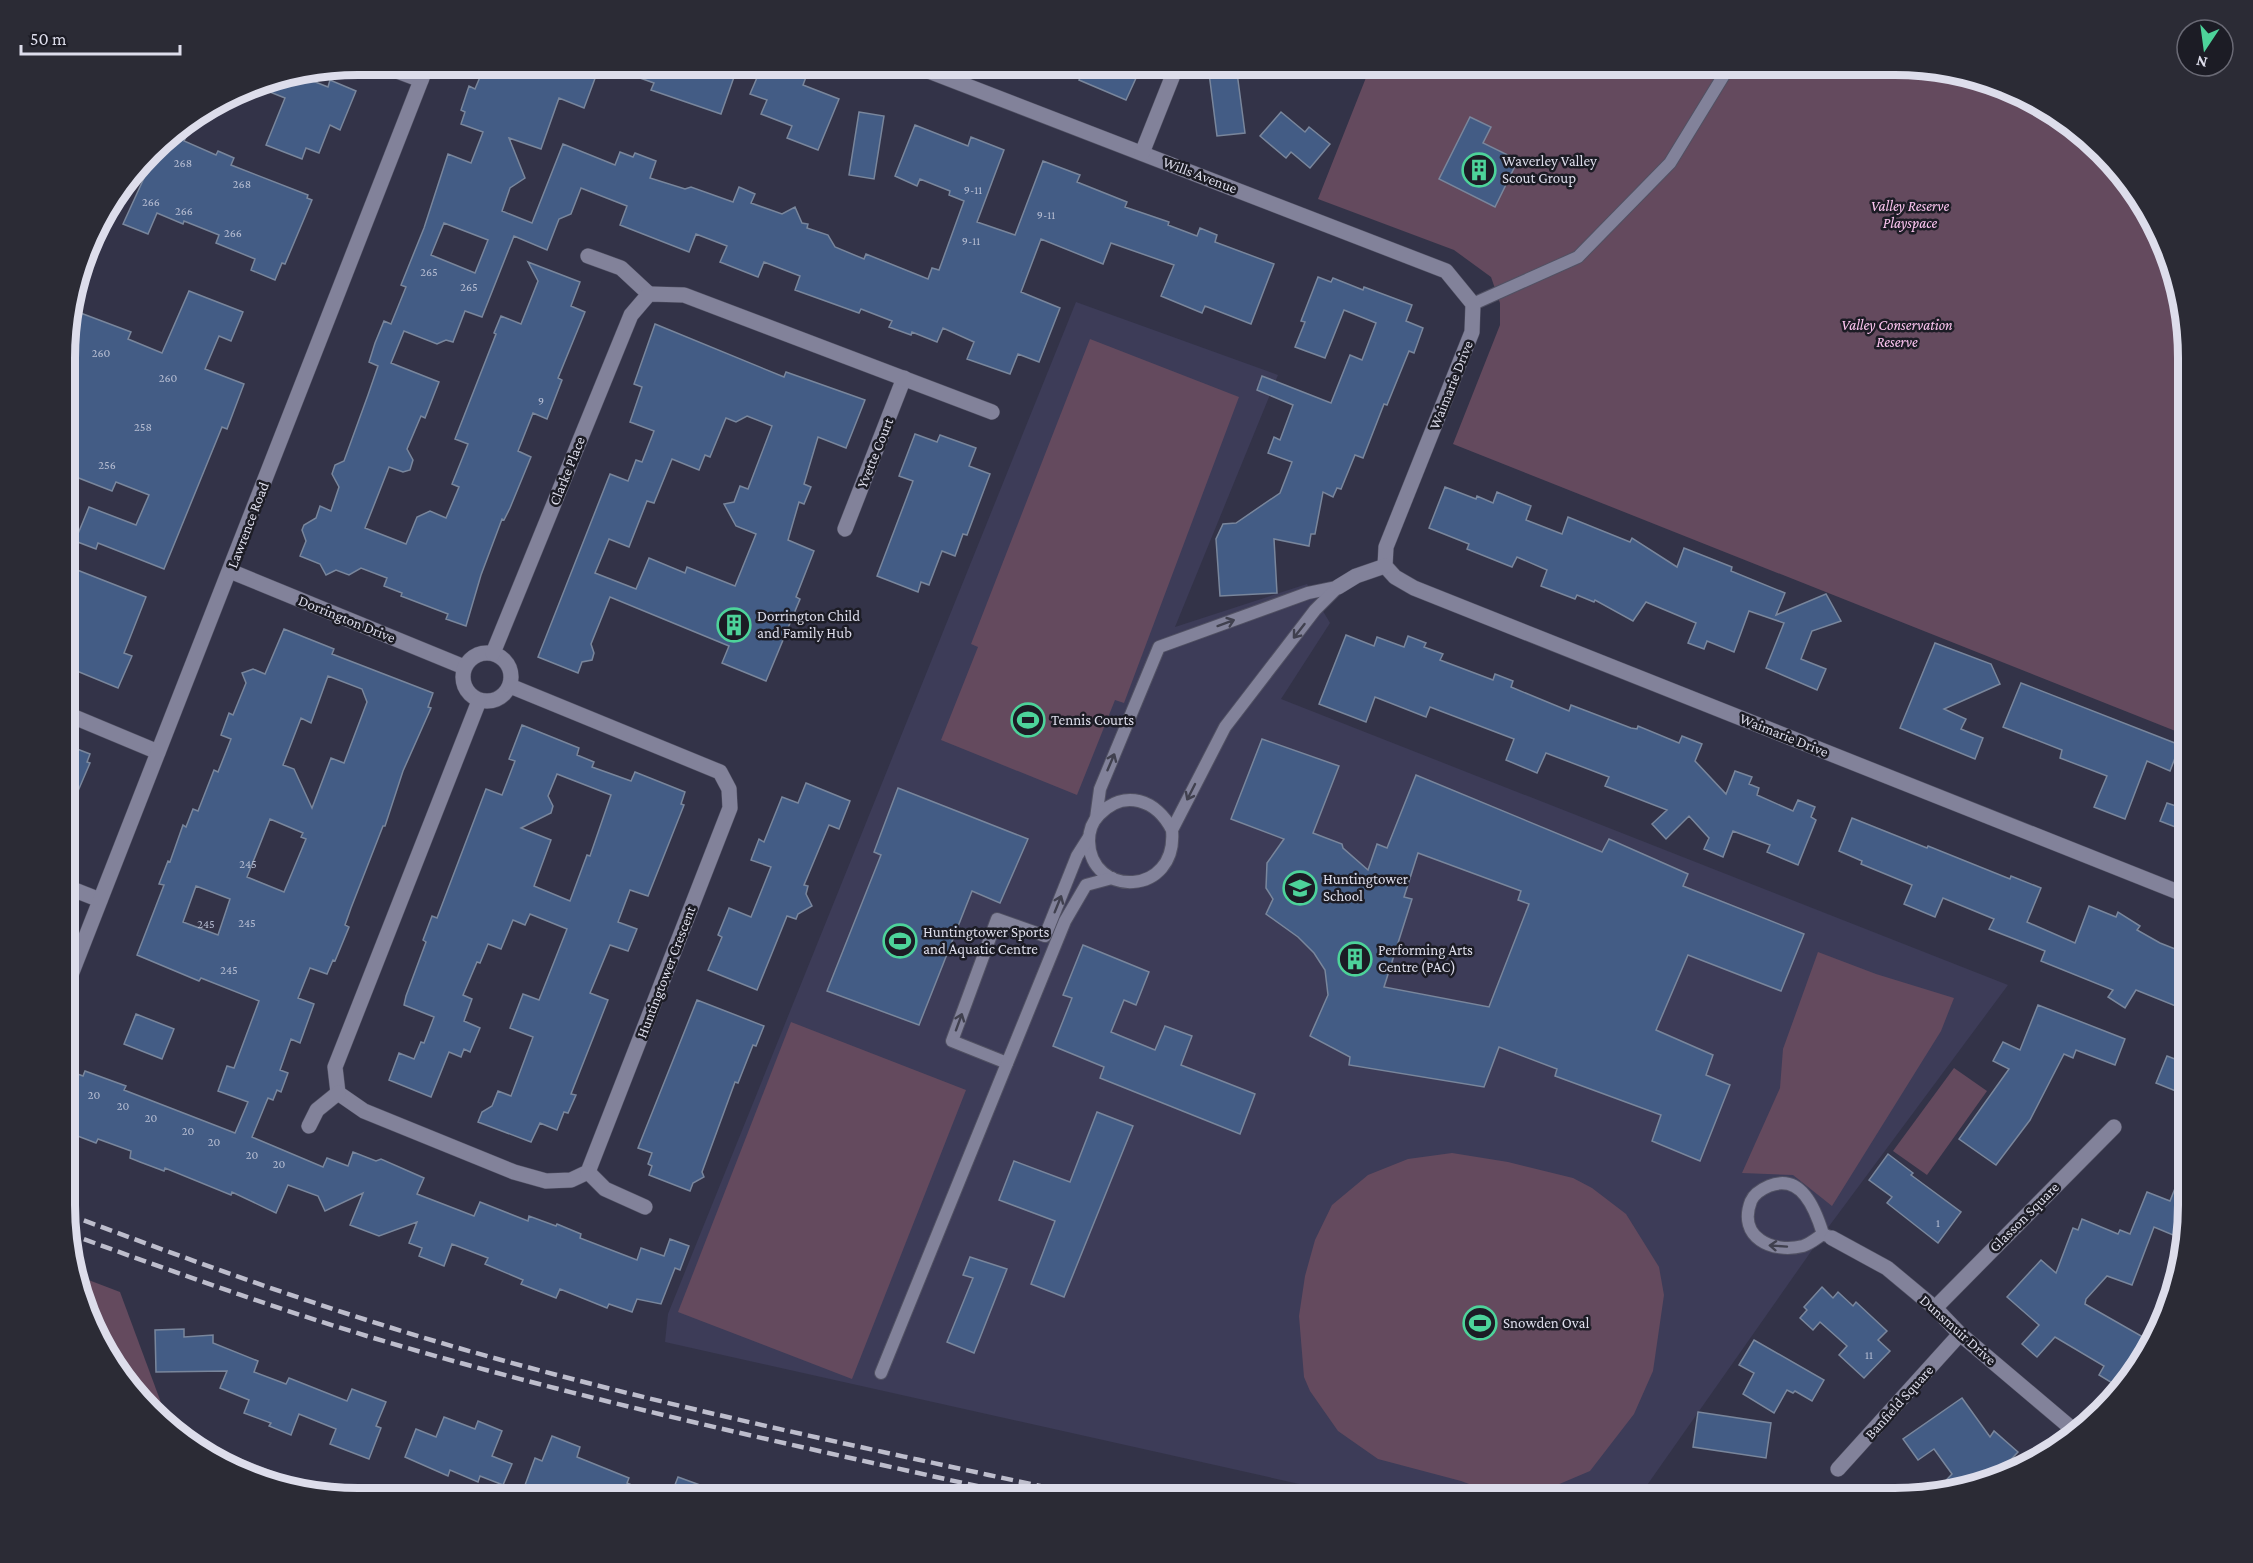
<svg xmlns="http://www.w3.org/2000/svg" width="2253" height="1563" font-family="'Crimson Pro',serif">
  <rect width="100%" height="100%" fill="#333348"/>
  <polygon fill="#3d3c58" points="1076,302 1278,375 1175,627 1307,584 1330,623 1281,699 2008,985 1824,1233 1638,1498 1362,1498 665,1342 668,1314"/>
  <g fill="#644a5e">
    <polygon points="1371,65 1914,65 1990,80 2074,125 2116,165 2158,228 2188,339 2188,736 1453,444 1500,325 1500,303 1491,277 1454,250 1318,199"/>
    <polygon points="1090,339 1239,397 1124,703 1115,700 1077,795 941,740 978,647 971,644"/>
    <polygon points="1818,952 1876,974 1954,998 1941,1031 1832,1206 1793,1175 1742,1173 1780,1088 1783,1049"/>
    <polygon points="791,1022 966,1090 852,1379 678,1312"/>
    <polygon points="1954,1068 1987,1091 1927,1175 1893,1151"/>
    <polygon points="1452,1153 1508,1162 1573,1178 1592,1188 1626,1214 1659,1267 1664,1295 1653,1371 1634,1414 1590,1471 1557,1485 1496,1494 1461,1481 1378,1459 1338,1431 1310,1391 1304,1377 1299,1316 1305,1276 1315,1240 1332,1205 1368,1175 1408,1159"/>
    <polygon points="78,1276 120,1292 163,1408 159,1414 104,1352"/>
  </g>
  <g fill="#435c85" stroke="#79869c" stroke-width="1.5" fill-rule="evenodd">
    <path d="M485,65H600L584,108L559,98L541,149L509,138L525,178L510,188L502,211L532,223L563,144L615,165L620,152L633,157L635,153L656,161L650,178L685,189L691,187L733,202L739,187L755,194L751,203L782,214L795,207L802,223L808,224L807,228L828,235L835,247L864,259L866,254L928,279L932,268L939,270L964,201L949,195L950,191L920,179L917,186L895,176L915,125L968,146L971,137L1004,150L977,222L1015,235L1043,161L1080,175L1077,182L1127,202L1125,207L1169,222L1168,225L1197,236L1200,228L1217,235L1215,242L1274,264L1251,324L1205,306L1202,313L1161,296L1174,265L1111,243L1103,264L1041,239L1021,292L1060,308L1039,362L1018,354L1010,374L967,359L974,342L943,328L937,342L912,332L911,335L889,327L892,321L861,309L859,313L795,290L800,276L764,262L758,277L720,262L727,246L696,234L689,252L620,225L627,206L581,188L571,214L559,219L547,250L514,236L482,317L465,311L453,342L446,340L437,344L404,331L391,363L439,382L425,418L421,416L407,449L413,460L410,470L403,472L389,467L365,528L406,544L417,517L430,511L446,518L459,487L452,484L468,444L455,439L496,334L494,333L501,316L521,324L538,281L528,262L580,282L571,306L585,312L558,378L562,380L547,419L533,413L518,451L531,457L510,508L504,520L502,519L481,575L466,626L446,619L448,614L401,596L402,593L384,586L387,578L361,568L349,575L336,570L326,575L320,564L300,556L306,541L302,530L304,525L316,518L320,506L331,511L339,487L332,474L335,465L344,461L368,395L378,366L369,362L375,343L384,321L391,324L406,287L401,285L424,228L448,154L471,163L483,132L461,124L465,112L461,110L469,86L475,89ZM444,223L488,240L475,273L431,255Z"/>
    <polygon points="645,65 727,65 723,73 734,77 721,114 651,90 654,83 640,78"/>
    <polygon points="1085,65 1142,65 1126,100 1079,80"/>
    <polygon points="1208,65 1236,65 1245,133 1217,136"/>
    <polygon points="762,66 778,72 780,67 806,77 803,85 839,99 818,150 787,138 792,126 761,114 767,100 750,94"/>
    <polygon points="300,76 328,87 330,80 356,91 340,130 330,125 319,153 306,148 302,159 266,145 285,98 252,85"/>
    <polygon points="859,112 884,116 874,179 849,175"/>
    <polygon points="1281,112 1305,132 1309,127 1330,144 1310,168 1291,152 1286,158 1260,136"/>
    <polygon points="1470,117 1491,127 1483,143 1518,160 1495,207 1439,179"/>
    <polygon points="173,132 186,137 184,141 216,155 218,151 234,158 231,165 308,195 307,198 312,200 285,264 282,263 275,280 251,270 255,259 216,243 219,235 184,221 183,224 157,213 148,234 123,224 160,143"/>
    <polygon points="1318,277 1331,282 1333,278 1363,290 1364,287 1412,305 1406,321 1423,328 1414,353 1409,351 1387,405 1384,404 1363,458 1355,455 1341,489 1337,488 1333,497 1323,492 1315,534 1311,534 1309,546 1274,539 1277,593 1220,596 1216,539 1223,524 1236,523 1280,493 1292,462 1268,453 1274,437 1280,440 1293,405 1257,390 1262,376 1331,403 1350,355 1362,360 1376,323 1344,310 1325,358 1295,347 1305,322 1301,321"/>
    <polygon points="189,291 243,312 231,341 219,336 205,369 244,384 227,429 222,427 164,569 98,543 96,549 75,541 89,507 136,525 149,495 116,482 112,491 71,475 75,466 67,463 67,320 70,309 131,332 128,339 162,353"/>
    <path d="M655,324L784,377L786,372L865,400L846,448L818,437L804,484L811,487L804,504L799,502L788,540L814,551L796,597L800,599L766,681L722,663L729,646L610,597L591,644L594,653L592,660L582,662L578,673L538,657L610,474L628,481L636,460L642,462L654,431L630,422L642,387L634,384ZM747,416L772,426L748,489L740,486L734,502L724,504L736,526L756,534L735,586L687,567L685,573L649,558L636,589L595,573L609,539L629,547L647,501L654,503L672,459L699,470L705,455L710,457L726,418L736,422Z"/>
    <polygon points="915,434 937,442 940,435 976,448 969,466 990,474 967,535 963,534 955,556 942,551 929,585 921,582 918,592 877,576 913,481 899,476"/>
    <polygon points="1445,487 1476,499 1477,496 1493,503 1497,492 1531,506 1526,520 1562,534 1568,517 1630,542 1632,538 1677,567 1684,548 1732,567 1731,571 1785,593 1776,615 1826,594 1841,621 1812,631 1801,659 1826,669 1817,690 1766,668 1784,623 1749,611 1734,652 1707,641 1704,649 1688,643 1696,623 1646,602 1633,621 1595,600 1594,602 1577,595 1575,599 1541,586 1547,570 1517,557 1512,567 1467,549 1469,544 1429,528"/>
    <polygon points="72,568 146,597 124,653 132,656 118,688 67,667 67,580"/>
    <path d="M284,629L334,649L332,654L433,693L428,707L431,708L403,771L385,826H383L351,908L345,925L349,927L335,961L333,960L327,974L310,968L298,998L314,1004L300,1043L291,1039L280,1070L288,1073L281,1092L277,1090L273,1100L268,1098L252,1137L323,1167L327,1158L348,1166L353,1152L376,1161L381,1159L424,1178L417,1194L474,1216L480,1202L528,1221L529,1216L556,1226L557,1224L581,1234L580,1238L637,1260L641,1248L664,1256L670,1239L689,1246L680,1270L675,1268L661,1304L637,1299L632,1312L609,1304L607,1308L560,1289L556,1298L521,1284L523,1280L485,1264L488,1258L452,1244L444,1266L419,1256L422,1248L409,1243L417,1222L379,1236L350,1225L363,1193L325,1211L318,1196L288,1185L276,1213L232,1192L231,1195L165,1168L164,1171L140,1162L130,1158L131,1151L98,1139L96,1143L67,1132V1070L83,1076L85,1071L126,1086L124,1090L235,1133L248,1102L218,1091L227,1066L234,1068L259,1001L201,978L199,981L137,955L164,885L159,884L168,861L170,862L183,825L186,827L193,809L198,811L214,770L218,772L231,739L221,735L229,713L233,715L246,683L242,673L253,669L265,674ZM328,676L362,689L367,702L344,763L331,758L312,808L294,769L283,765L301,718L311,723ZM270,819L303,833L301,837L306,839L284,892L247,877ZM196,886L230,899L218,935L183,922Z"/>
    <polygon points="1346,635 1374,646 1377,637 1404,647 1408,636 1426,643 1424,647 1443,654 1440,660 1493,680 1495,674 1513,681 1511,687 1569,711 1571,705 1631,728 1637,729 1638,726 1679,743 1682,736 1702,744 1695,761 1726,794 1735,771 1752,777 1749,784 1759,788 1757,795 1793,811 1798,800 1815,807 1811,817 1816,820 1798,865 1767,852 1770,845 1733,831 1723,857 1704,849 1709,838 1689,816 1666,839 1652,824 1667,810 1605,786 1609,777 1546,753 1537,773 1506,760 1514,739 1430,707 1426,717 1375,697 1366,722 1319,704"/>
    <polygon points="1935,643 1991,664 2000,684 1944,709 1966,719 1961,729 1983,738 1975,759 1900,728"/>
    <polygon points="2021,683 2180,745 2170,771 2147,761 2125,819 2094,807 2107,776 2060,758 2062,750 2003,727"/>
    <path d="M522,725L579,748L577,755L594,762L592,767L631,781L635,772L685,792L681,804L684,805L648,896L630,890L618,922L637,929L628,951L610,945L590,993L608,1000L571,1094L576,1095L568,1113L564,1112L557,1130L540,1123L531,1142L478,1122L482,1112L492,1106L498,1091L511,1096L533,1037L510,1028L523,994L539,1000L567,929L530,914L525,925L513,920L501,949L488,944L480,963L477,962L463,995L472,999L464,1021L480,1028L470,1052L464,1049L461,1057L449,1052L431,1097L389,1080L399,1053L414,1059L421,1042L424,1043L434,1017L404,1005L406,996L426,942L423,940L432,916L437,918L486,789L502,795L515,761L509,759ZM557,774L611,795L590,856L587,855L570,901L534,886L551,840L521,828L551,813L553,806L548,796Z"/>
    <path d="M1262,739L1339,766L1313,833L1342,844L1343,848L1368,870L1377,844L1387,848L1416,775L1602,852L1609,839L1688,874L1683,886L1804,934L1781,991L1688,955L1656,1030L1713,1055L1706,1075L1730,1085L1700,1161L1652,1141L1661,1115L1555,1076L1557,1069L1499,1047L1484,1087L1349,1065L1350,1057L1310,1036L1328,995L1325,970L1314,953L1298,937L1266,914L1273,899L1266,888L1267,863L1284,839L1231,819ZM1418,853L1521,891L1518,900L1529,904L1489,1007L1384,987L1412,899L1404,897Z"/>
    <polygon points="72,747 90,754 87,762 90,763 69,812 67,748 71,750"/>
    <polygon points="806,783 850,801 839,829 829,825 804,885 808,886 806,894 812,906 798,914 796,919 787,916 757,990 708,970 722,937 718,935 729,908 751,917 771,867 751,860 759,839 764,842 782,797 798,803"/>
    <polygon points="898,788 1028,839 1000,903 972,891 919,1025 827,991 881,855 874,852"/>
    <polygon points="2167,803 2188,810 2188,832 2160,821"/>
    <polygon points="1852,818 1927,848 1928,846 2010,879 2011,876 2041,888 2027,922 2075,943 2089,906 2116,917 2118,912 2140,926 2137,930 2160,943 2188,954 2188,1011 2136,990 2125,1008 2108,997 2113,990 2041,961 2045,951 1989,929 1994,919 1943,898 1935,917 1904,904 1912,885 1861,864 1862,861 1839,851"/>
    <polygon points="1083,945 1149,972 1136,1005 1124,1000 1111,1032 1155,1050 1165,1026 1192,1036 1181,1065 1255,1094 1240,1134 1100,1078 1104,1067 1053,1046 1072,998 1063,995"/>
    <polygon points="697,1000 764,1026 756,1046 753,1045 738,1083 735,1082 702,1172 704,1177 693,1183 690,1191 649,1175 652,1166 648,1164 652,1153 638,1148"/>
    <polygon points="2038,1005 2125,1039 2115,1065 2076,1050 2073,1058 2064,1054 2030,1120 1996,1165 1959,1139 2009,1069 1993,1061 2003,1042 2020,1050"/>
    <polygon points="136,1014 174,1029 162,1059 124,1044"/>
    <polygon points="2167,1056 2188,1064 2188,1096 2156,1083"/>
    <polygon points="1097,1112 1133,1126 1064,1297 1031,1284 1055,1221 999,1200 1014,1161 1070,1182"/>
    <polygon points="1888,1154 1913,1173 1911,1175 1961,1212 1938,1243 1887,1203 1892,1197 1869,1180"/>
    <polygon points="2187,1158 2188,1224 2185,1240 2154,1227 2132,1285 2107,1276 2086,1299 2085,1304 2150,1341 2122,1389 2099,1375 2104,1366 2055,1337 2037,1357 2022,1344 2039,1325 2007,1297 2041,1260 2056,1273 2073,1228 2078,1230 2082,1219 2118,1234 2120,1230 2130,1234 2147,1192 2170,1201"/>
    <polygon points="970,1257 1007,1269 974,1353 947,1342 973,1278 963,1275"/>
    <polygon points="1822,1287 1833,1298 1838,1292 1853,1306 1856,1302 1887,1331 1878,1340 1890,1351 1864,1378 1839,1355 1847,1346 1820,1322 1813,1330 1800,1318 1807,1310 1804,1307"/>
    <polygon points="184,1329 184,1337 213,1335 213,1343 258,1361 254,1372 286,1384 289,1378 347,1401 352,1389 386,1402 376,1426 381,1428 369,1459 330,1444 336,1429 299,1414 291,1435 269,1426 271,1423 244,1413 249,1400 220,1388 227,1371 156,1372 155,1330"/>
    <polygon points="1754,1340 1824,1380 1812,1401 1795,1391 1793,1393 1787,1390 1774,1413 1743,1394 1754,1373 1739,1365"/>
    <polygon points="1962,1398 1990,1437 1994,1431 2018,1452 2005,1466 2013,1473 1971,1489 1933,1494 1952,1474 1934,1449 1918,1460 1903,1439"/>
    <polygon points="1698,1412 1771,1423 1766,1458 1693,1447"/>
    <polygon points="444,1417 475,1429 478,1421 502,1431 492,1456 512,1464 503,1485 480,1476 478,1482 450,1470 448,1476 405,1457 416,1429 436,1437"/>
    <polygon points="552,1436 580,1447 577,1457 629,1478 627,1483 662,1498 555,1498 525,1485 535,1458 542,1461"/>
    <polygon points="678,1477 730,1496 729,1498 670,1498"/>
  </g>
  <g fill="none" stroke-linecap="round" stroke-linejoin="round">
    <g stroke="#515163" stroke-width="14">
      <g id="service">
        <polyline points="1473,304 1578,257 1670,163 1730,65"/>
        <polyline points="1096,818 1100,789 1159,647 1308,593 1337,587"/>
        <path d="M1172,830C1157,800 1124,788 1099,815C1092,822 1089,832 1089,841C1090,898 1178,897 1172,830L1225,727L1315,610L1338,587"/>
        <polyline points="1007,1063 952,1041 997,919 1045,936 1077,856 1089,837"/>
        <path d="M1823,1234C1815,1208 1801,1173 1769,1186C1762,1189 1754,1194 1751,1201C1737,1237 1772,1254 1803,1246C1810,1244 1817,1238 1823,1234L1832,1238"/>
        <polyline points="881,1373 1065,921 1086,885 1112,878"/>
      </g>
    </g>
    <g stroke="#515163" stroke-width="16">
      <g id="minor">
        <polyline points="381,65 421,80"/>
        <polyline points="913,65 1446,271 1473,304 1472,332 1386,547 1385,566 1395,577 1414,588 2188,896"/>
        <polyline points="1142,153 1177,65"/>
        <polyline points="588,256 621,268 649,294"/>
        <polyline points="845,529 904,378"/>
        <polyline points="230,571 464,667"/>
        <polyline points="1338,587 1356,576 1385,566"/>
        <circle cx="487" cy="677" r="24"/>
        <polyline points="493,653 631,315 649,294 684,295 992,412"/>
        <polyline points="479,701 335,1067 338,1093 364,1111 514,1172 546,1181 571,1180 588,1172 730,808 729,789 720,772 510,686"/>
        <polyline points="67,714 158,752"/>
        <polyline points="67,887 100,900"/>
        <polyline points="67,985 427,65"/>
        <polyline points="309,1126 317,1110 338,1093"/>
        <polyline points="588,1172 605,1189 645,1207"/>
        <polyline points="1832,1238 1887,1268 1935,1308 1960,1334 2077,1433"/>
        <polyline points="1935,1308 2114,1127"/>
        <polyline points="172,1424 184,1440"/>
        <polyline points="215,1457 300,1490"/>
        <polyline points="1838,1469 1960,1334"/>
      </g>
    </g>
    <use href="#service" stroke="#82829a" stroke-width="12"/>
    <use href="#minor" stroke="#82829a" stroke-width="15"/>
    <g stroke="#bdbdcc" stroke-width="4.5" stroke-dasharray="12 6" stroke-linecap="butt">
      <path d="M67,1214C208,1267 349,1318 494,1358C692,1413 894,1454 1095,1498"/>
      <path d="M67,1233C185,1276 304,1319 425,1353C625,1410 829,1453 1031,1498"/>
    </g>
  </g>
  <defs><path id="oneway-shaft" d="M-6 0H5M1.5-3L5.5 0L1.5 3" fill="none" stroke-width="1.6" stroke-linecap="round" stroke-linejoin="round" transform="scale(1.5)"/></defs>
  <g stroke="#40404e">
    <use href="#oneway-shaft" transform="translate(1226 623) rotate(-20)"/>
    <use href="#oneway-shaft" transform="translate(1299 631) rotate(128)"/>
    <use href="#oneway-shaft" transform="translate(1111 762) rotate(-67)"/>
    <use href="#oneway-shaft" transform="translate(1191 792) rotate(117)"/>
    <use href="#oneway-shaft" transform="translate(1058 904) rotate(-68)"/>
    <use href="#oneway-shaft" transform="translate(959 1022) rotate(-70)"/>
    <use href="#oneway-shaft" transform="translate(1778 1246) rotate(-176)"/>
  </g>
  <defs>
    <g id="building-ring" transform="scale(1.725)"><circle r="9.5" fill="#1c1c25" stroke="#4dd39a" stroke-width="1.5"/><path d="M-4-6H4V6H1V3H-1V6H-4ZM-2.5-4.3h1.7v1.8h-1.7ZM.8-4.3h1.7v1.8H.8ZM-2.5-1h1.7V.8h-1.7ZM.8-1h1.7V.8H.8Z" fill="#4dd39a"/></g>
    <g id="stadium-ring" transform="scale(1.725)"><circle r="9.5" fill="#1c1c25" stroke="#4dd39a" stroke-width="1.5"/><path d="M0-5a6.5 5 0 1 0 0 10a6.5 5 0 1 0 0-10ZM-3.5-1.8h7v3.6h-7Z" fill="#4dd39a"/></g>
    <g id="school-ring" transform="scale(1.725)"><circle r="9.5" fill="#1c1c25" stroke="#4dd39a" stroke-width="1.5"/><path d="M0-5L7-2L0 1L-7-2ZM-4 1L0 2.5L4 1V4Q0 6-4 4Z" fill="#4dd39a"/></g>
  </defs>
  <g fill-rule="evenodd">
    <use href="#building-ring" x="1479" y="170"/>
    <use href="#building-ring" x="734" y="625"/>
    <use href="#stadium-ring" x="1028" y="720"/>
    <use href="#school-ring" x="1300" y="888"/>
    <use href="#stadium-ring" x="900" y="941"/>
    <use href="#building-ring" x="1355" y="959"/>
    <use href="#stadium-ring" x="1480" y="1323"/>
  </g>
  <g text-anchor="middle" stroke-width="5" stroke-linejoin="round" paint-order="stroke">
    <g font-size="12" fill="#b6bdd2">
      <text x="183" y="167">268</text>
      <text x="242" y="188">268</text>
      <text x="973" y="194">9-11</text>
      <text x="151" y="206">266</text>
      <text x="184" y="215">266</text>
      <text x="1046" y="219">9-11</text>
      <text x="233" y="237">266</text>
      <text x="971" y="245">9-11</text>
      <text x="429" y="276">265</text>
      <text x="469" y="291">265</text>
      <text x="101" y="357">260</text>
      <text x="168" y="382">260</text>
      <text x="541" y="405">9</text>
      <text x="143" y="431">258</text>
      <text x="107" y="469">256</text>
      <text x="248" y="868">245</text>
      <text x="247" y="927">245</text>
      <text x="206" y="928">245</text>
      <text x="229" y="974">245</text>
      <text x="94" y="1099">20</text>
      <text x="123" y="1110">20</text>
      <text x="151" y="1122">20</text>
      <text x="188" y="1135">20</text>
      <text x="214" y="1146">20</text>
      <text x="252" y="1159">20</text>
      <text x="279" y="1168">20</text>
      <text x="1938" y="1227">1</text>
      <text x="1869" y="1359">11</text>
    </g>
    <g font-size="15" fill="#ddddeb" stroke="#1c1c25" text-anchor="start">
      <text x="1502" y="166">Waverley Valley<tspan x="1502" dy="17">Scout Group</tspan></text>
      <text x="757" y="621">Dorrington Child<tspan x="757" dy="17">and Family Hub</tspan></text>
      <text x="1051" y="725">Tennis Courts</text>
      <text x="1323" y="884">Huntingtower<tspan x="1323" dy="17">School</tspan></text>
      <text x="923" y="937">Huntingtower Sports<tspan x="923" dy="17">and Aquatic Centre</tspan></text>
      <text x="1378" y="955">Performing Arts<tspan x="1378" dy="17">Centre (PAC)</tspan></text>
      <text x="1503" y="1328">Snowden Oval</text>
    </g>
    <g font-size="15" fill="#ddddeb" stroke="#1c1c25">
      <text transform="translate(1200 175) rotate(21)" y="5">Wills Avenue</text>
      <text transform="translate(1451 385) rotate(-68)" y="5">Waimarie Drive</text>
      <text transform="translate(875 453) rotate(-68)" y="5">Yvette Court</text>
      <text transform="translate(567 471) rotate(-68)" y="5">Clarke Place</text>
      <text transform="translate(248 525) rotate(-69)" y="5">Lawrence Road</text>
      <text transform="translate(347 619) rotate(22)" y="5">Dorrington Drive</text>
      <text transform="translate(1784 735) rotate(22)" y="5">Waimarie Drive</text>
      <text transform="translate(666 972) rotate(-69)" y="5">Huntingtower Crescent</text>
      <text transform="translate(2024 1217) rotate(-45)" y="5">Glasson Square</text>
      <text transform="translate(1958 1330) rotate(42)" y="5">Dunsmuir Drive</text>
      <text transform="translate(1899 1402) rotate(-48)" y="5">Banfield Square</text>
    </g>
    <g font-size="15" font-style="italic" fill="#fcc5f0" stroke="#1c1c25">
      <text x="1910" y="211">Valley Reserve<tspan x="1910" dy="17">Playspace</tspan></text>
      <text x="1897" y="330">Valley Conservation<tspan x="1897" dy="17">Reserve</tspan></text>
    </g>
  </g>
  <path d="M0 0H2253V1563H0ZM358 75H1895A283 283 0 0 1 2178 358V1205A283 283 0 0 1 1895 1488H358A283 283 0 0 1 75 1205V358A283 283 0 0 1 358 75Z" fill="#2b2b35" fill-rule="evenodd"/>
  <path fill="none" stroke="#ddddeb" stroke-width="8" d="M358 75H1895A283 283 0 0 1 2178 358V1205A283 283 0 0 1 1895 1488H358A283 283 0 0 1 75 1205V358A283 283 0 0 1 358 75Z"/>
  <g transform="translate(2205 48) rotate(193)"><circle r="28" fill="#1c1c25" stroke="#696974" stroke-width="1.5"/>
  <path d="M0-4.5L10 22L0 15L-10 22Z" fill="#4dd39a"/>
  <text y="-9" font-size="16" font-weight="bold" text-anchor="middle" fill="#ddddeb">N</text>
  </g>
  <path d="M21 45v9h159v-9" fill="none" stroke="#ddddeb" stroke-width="3"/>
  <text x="30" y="45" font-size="18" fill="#ddddeb" stroke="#1c1c25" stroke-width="4.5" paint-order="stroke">50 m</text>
</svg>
